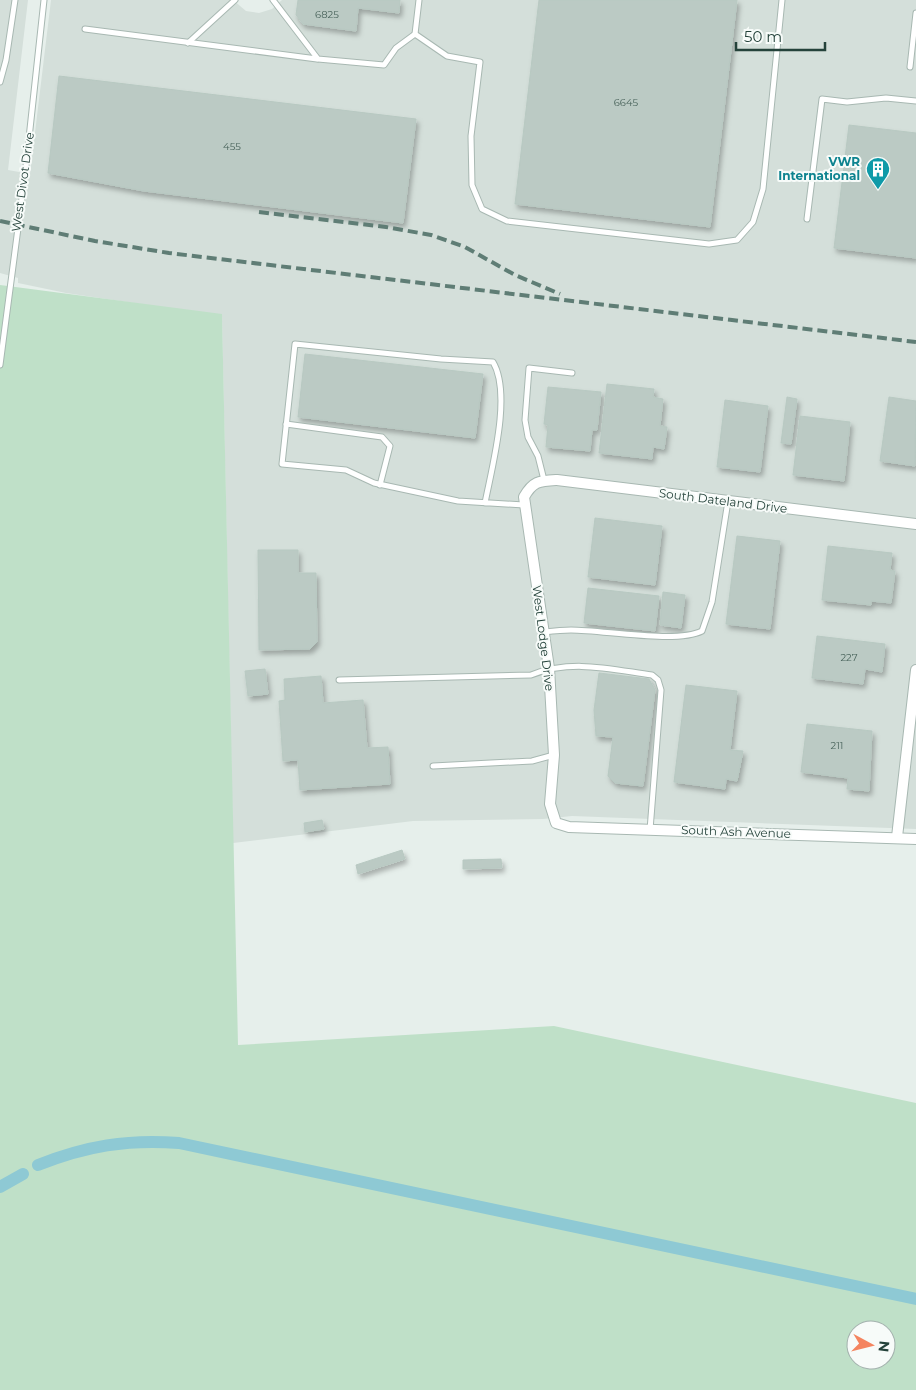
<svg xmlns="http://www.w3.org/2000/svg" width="916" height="1390" font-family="Montserrat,sans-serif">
  <defs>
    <filter id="shadow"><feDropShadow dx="2.5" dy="4" stdDeviation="2.5" flood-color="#0004"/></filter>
  </defs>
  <rect width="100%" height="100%" fill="#e6efeb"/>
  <polygon fill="#d4dfda" points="0,0 28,0 8,170 30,174 51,0 233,0 246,11 259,13 272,9 282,0 916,0 916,829 572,816 543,819 413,821 233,843 222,316 66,293 18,283 18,278 0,273"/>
  <path fill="#bfe0c8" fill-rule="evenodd" d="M0,285L222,314L238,1045L554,1026L916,1103V1390H0ZM856,1330H886V1360H856Z"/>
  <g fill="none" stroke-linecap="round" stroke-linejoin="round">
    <g stroke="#8ec9d4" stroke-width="12">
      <path d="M38,1165C86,1146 127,1139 179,1143L916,1299"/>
      <polyline points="0,1187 23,1174"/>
    </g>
  </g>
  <g fill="#bbcac4" stroke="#b8c9c2" filter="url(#shadow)">
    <polygon points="298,0 400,0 399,13 358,8 356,31 303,24 296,15"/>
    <polygon points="539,0 737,0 710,227 515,204"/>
    <polygon points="59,76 416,119 403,223 144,191 48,173"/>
    <polygon points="849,125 916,133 916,258 834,248"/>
    <polygon points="305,354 483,374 475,438 298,417"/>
    <polygon points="607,384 654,389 653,397 663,399 660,426 667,427 664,449 653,447 652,459 599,453"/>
    <polygon points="548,387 601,392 597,430 592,430 590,451 546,447 548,425 544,424"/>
    <polygon points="787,397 797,399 791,444 781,443"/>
    <polygon points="889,397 916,401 915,466 880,461"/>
    <polygon points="725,400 768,406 760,472 717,467"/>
    <polygon points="800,416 850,422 844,481 793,475"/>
    <polygon points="595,518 662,526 655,585 588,577"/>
    <polygon points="737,536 780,541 770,629 726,624"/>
    <polygon points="828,546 892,553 890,570 895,571 891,603 871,601 871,605 822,600"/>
    <polygon points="258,550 298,550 298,573 316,573 317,642 310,649 259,650"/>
    <polygon points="588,588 659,596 655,631 584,623"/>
    <polygon points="663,592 685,595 681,628 660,625"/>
    <polygon points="817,636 885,644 882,672 865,669 863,684 812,678"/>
    <polygon points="265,669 268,694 248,696 245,671"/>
    <polygon points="599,673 649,679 655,690 643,786 615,783 608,776 613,737 596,736 594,710"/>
    <polygon points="321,676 323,703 363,700 367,748 388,747 390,784 300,790 298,760 283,761 279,701 285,700 284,679"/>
    <polygon points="686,685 737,691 730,750 743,751 737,781 726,779 725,789 674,782"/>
    <polygon points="807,724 872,731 869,791 847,789 848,778 801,772"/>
    <polygon points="322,820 324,829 305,832 304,823"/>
    <polygon points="402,850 405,859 358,874 356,865"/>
    <polygon points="501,859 502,868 463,869 463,860"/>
  </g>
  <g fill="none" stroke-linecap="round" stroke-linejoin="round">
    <g stroke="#a8b8b2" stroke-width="7">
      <g id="lane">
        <polyline points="273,0 318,59 384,65 396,48 415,34 447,56 480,62 471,136 472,185 482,209 507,221 709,244 737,240 753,222 763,189 782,0"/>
        <polyline points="85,29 317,59"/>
        <polyline points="415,34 419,0"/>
        <polyline points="188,43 235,0"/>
        <polyline points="910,67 916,13"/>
        <polyline points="0,82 6,60 15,0"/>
        <polyline points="807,219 822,99 847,102 886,98 916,101"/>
        <polyline points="0,365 25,175 44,0"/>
        <polyline points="286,424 382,437 390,446 380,485"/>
        <polyline points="544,480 538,456 528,437 525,420 529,368 572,373"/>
        <path d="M485,503C492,467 512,394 493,362L441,359L295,344L282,464L346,470L374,483L458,501L524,505"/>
        <path d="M544,632C553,631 562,630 571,630C604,630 676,644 702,631L712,602L728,501"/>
        <path d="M339,680L531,675C572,659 609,669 652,675L658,680L661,690L650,830"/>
        <polyline points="433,766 532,761 554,755"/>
      </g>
    </g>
    <g stroke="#a8b8b2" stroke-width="12">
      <g id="street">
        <path d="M916,524L557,480C539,481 533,481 524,497L549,668L554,755L550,804L556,823L569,827L916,839"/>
        <polyline points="897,837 916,670"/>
      </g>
    </g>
    <use href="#lane" stroke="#fff" stroke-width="5"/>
    <use href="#street" stroke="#fff" stroke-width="10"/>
    <g stroke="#5f7d75" stroke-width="4" stroke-dasharray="10 5" stroke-linecap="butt">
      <polyline points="259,212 386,227 431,235 465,247 515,275 560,294"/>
      <polyline points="0,221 95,241 169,253 916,342"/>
    </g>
  </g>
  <defs>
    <g id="building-pin" transform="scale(1.25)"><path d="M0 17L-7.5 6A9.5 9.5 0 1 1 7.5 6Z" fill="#0f9aa8" stroke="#f7fbf9"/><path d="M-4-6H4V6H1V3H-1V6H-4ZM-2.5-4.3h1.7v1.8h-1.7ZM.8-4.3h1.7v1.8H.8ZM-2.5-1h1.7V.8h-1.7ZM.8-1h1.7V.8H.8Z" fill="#fff"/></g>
  </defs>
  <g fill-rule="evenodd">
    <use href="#building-pin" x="878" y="169"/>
  </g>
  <g text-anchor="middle" stroke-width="4" stroke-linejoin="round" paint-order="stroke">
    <g font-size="10" fill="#4a645c">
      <text x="327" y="18">6825</text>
      <text x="626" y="106">6645</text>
      <text x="232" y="150">455</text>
      <text x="849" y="661">227</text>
      <text x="837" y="749">211</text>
    </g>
    <g font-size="12" font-weight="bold" fill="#0d838f" stroke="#f7fbf9" text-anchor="end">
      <text x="860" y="166">VWR<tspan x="860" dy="14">International</tspan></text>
    </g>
    <g font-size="12" fill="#24423a" stroke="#f7fbf9">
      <text transform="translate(23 182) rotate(-82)" y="4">West Divot Drive</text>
      <text transform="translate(723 501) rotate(7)" y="4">South Dateland Drive</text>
      <text transform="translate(543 638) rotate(83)" y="4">West Lodge Drive</text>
      <text transform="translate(736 832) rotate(2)" y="4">South Ash Avenue</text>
    </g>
  </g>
  <g transform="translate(871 1345) rotate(97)"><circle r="24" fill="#f7fbf9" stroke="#a3b1ad"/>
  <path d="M0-4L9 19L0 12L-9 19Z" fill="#f4845f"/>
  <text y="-8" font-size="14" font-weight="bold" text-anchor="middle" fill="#24423a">N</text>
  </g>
  <path d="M736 42v8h89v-8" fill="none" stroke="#24423a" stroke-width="2.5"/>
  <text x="744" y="42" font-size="15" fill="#24423a" stroke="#f7fbf9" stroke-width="4" paint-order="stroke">50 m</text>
</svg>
